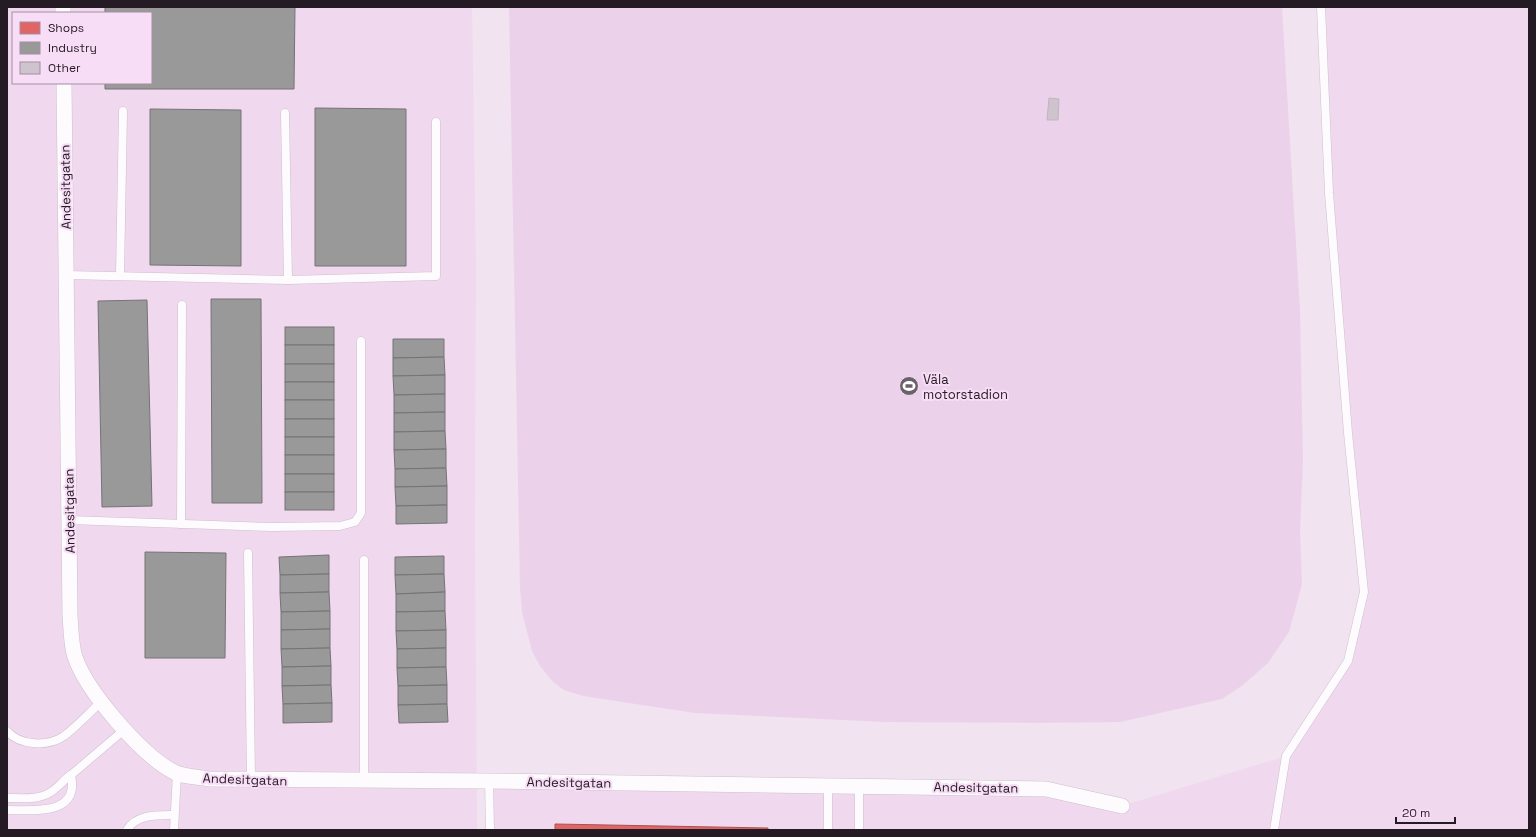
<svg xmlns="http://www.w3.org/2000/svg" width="1536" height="837" font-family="'Space Grotesk',sans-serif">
  <rect width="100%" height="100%" fill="#f1e3f0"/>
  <g fill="#f0d8ee" fill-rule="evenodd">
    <path d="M7,7H472L476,263L475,534L477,830H7ZM13,13H151V83H13Z"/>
    <polygon points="1321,7 1529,7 1529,830 489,830 489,781 1046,789 1122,806 1286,756 1348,661 1364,592 1348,433"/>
  </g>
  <polygon fill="#ecd1ea" points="509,7 1282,7 1300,311 1303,461 1300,530 1302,584 1289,632 1268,663 1243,685 1222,699 1120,722 1038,723 886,722 695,713 583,696 564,690 553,682 540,666 532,651 522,612 520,588"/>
  <polygon fill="#e06666" stroke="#a85052" points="555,824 768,828 768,830 555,830"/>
  <g fill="#999" stroke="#767376">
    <polygon points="105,7 295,7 294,89 105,89 105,83 151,83 151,13 105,13"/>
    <polygon points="315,108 406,109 406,266 315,266"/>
    <polygon points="150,109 241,110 241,266 150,265"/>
    <polygon points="211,299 261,299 262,503 212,503"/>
    <polygon points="147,300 152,506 102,507 98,301"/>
    <rect x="285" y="327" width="49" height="18"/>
    <polygon points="393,339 444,339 444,357 393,358"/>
    <rect x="285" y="345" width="49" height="19"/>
    <polygon points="444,357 445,375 393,376 393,358"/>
    <rect x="285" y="364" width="49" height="18"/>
    <polygon points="445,375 445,394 394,395 393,376"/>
    <rect x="285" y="382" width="49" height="18"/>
    <polygon points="445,394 445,412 394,413 394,395"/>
    <rect x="285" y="400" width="49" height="19"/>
    <polygon points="445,412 445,431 394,432 394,413"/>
    <rect x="285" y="419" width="49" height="18"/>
    <polygon points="445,431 446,449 394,450 394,432"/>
    <rect x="285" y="437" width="49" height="18"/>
    <polygon points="446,449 446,468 395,469 394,450"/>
    <rect x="285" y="455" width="49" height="19"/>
    <polygon points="446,468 447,486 395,487 395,469"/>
    <rect x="285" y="474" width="49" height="18"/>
    <polygon points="447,486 447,505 396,506 395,487"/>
    <rect x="285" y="492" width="49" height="18"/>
    <polygon points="447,505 447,523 396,524 396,506"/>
    <polygon points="145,552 226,553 225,658 145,658"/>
    <polygon points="329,555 329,574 280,575 279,557"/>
    <polygon points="444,556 444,574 395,575 395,557"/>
    <polygon points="329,574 329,592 280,593 280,575"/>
    <polygon points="444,574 445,592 396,594 395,575"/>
    <polygon points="329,592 330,611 281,612 280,593"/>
    <polygon points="445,592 445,611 396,612 396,594"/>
    <polygon points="330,611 330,629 281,630 281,612"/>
    <polygon points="445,611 446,630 396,631 396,612"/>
    <polygon points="330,629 330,648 281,649 281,630"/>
    <polygon points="446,630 446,648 397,649 396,631"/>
    <polygon points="330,648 331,666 282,667 281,649"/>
    <polygon points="446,648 446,667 397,668 397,649"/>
    <polygon points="331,666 331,685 282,686 282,667"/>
    <polygon points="446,667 447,685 398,686 397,668"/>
    <polygon points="331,685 332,703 283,704 282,686"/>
    <polygon points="447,685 447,704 398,705 398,686"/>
    <polygon points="332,703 332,722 283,723 283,704"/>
    <polygon points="447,704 448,722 399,723 398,705"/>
  </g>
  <polygon fill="#cfc4ce" stroke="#c0b5bf" points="1049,98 1059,99 1058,120 1047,120"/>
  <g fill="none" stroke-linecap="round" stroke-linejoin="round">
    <g stroke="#ccc1cb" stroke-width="9">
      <g id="service">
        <polyline points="285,113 288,280"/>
        <polyline points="66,275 288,280 436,276 436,122"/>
        <polyline points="120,275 123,111"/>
        <polyline points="69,520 272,527 340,526 355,522 361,513 361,341"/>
        <polyline points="181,524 182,305"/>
        <polyline points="248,553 251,780"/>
        <path d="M7,731C20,746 48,747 64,736C77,726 89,713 101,702"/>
        <polyline points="364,781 364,560"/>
        <polyline points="489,781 490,830"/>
        <polyline points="859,785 859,830"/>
        <path d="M7,798C22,798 39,800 51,792C59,787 63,780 71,775L124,730"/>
        <path d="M7,810C34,810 80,816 71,775"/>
        <path d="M127,830C136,814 158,815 174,815"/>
        <polyline points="174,830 177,773"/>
        <polyline points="828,830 828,785"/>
        <polyline points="1274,830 1286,756 1348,661 1364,592 1348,433 1329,193 1321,7"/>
      </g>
    </g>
    <g stroke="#ccc1cb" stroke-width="16">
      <g id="minor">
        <polyline points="63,7 63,13"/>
        <path d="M64,83L70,615C71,628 71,645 75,657C87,692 143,757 176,773C186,777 199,777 209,779L489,781L1046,789L1122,806"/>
      </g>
    </g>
    <use href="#service" stroke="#fdfbfd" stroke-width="8"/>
    <use href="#minor" stroke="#fdfbfd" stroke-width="15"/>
  </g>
  <defs>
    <g id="stadium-disc" transform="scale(1)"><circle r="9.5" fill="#6c616b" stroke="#f7ddf5"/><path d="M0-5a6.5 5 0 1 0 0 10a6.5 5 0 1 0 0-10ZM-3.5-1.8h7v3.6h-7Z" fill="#fff"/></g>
  </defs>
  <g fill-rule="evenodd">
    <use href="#stadium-disc" x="909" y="386"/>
  </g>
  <g text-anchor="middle" stroke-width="4" stroke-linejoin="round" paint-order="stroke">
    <g font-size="13" fill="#251b24" stroke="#f7ddf5">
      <text transform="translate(65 187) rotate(-91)" y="5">Andesitgatan</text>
      <text transform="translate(69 511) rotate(-91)" y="5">Andesitgatan</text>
      <text transform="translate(245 779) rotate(2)" y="5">Andesitgatan</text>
      <text transform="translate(569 782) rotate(1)" y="5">Andesitgatan</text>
      <text transform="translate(976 787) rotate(1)" y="5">Andesitgatan</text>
    </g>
    <g font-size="13" fill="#251b24" stroke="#f7ddf5" text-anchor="start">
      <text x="923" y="384">Väla<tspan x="923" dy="15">motorstadion</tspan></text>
    </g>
  </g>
  <rect width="1536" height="837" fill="none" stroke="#251b24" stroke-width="16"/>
  <rect x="12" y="12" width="140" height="72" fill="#f7ddf5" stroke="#a38fa1"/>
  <rect x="20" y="22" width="20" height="12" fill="#e06666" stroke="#a38fa1"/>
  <text x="48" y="32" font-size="12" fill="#251b24">Shops</text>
  <rect x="20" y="42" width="20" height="12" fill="#999999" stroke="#a38fa1"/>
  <text x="48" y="52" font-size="12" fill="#251b24">Industry</text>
  <rect x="20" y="62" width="20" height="12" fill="#cfc4ce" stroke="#a38fa1"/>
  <text x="48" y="72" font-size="12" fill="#251b24">Other</text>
  <path d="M1396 817v6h59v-6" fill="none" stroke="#251b24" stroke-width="2"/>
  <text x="1402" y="817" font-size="12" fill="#251b24" stroke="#f7ddf5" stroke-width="3" paint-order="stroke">20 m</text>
</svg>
